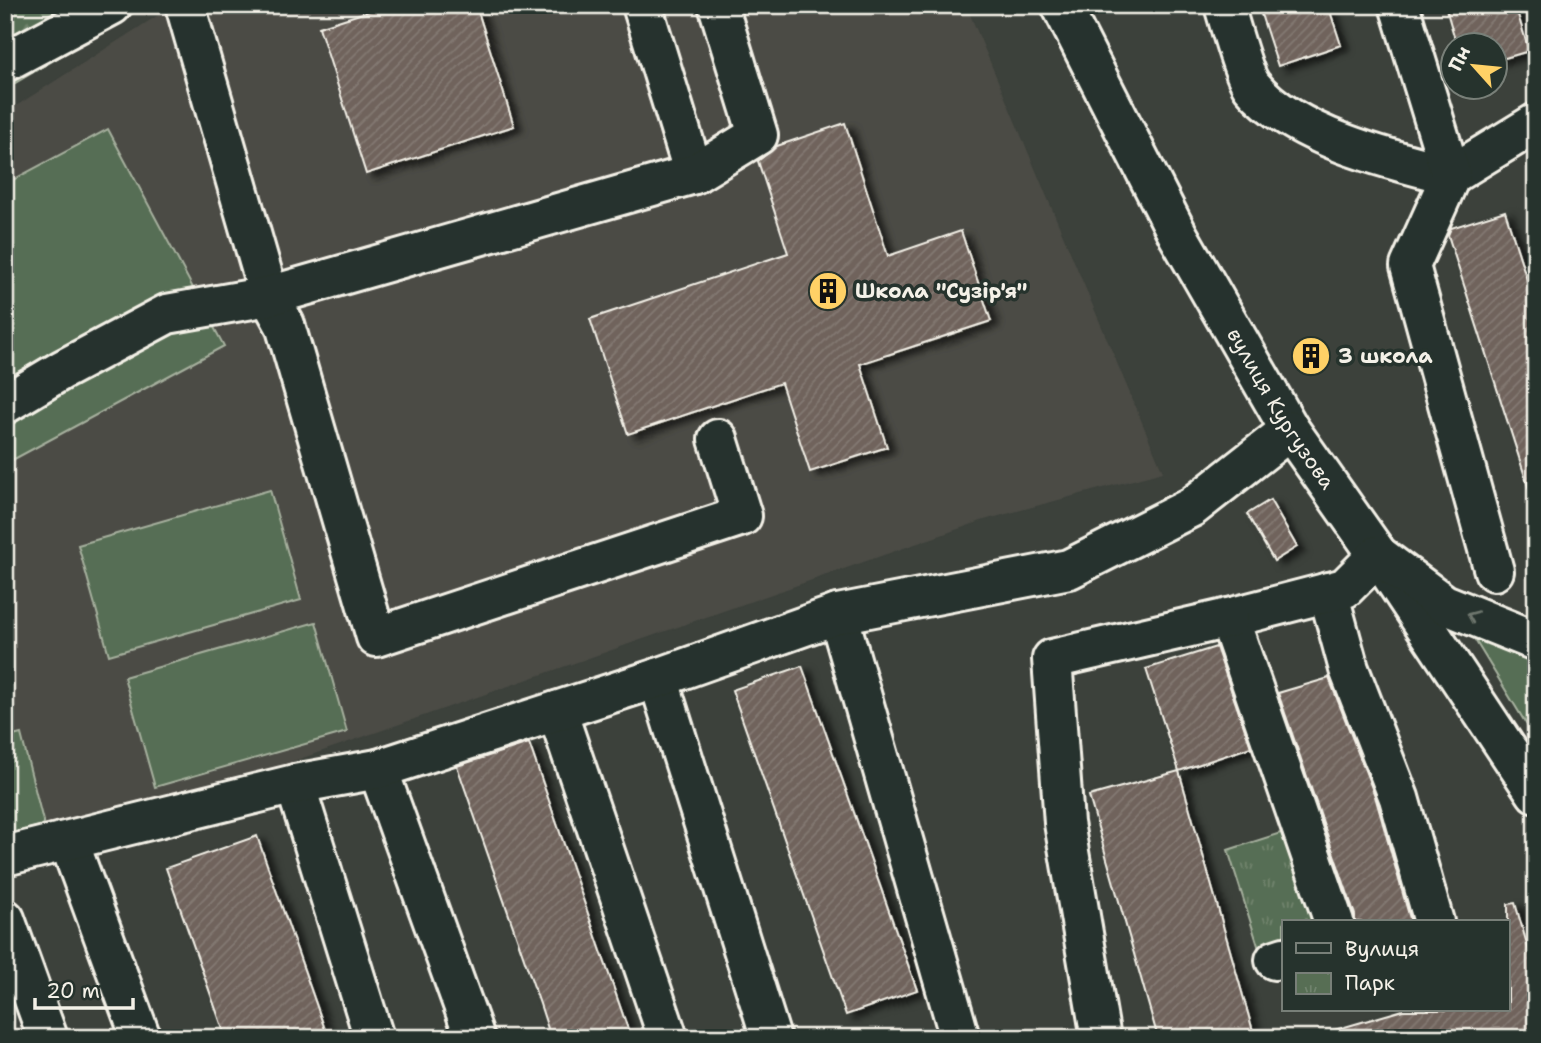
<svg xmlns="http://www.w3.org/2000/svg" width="1541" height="1043" font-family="'Shantell Sans',sans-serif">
  <defs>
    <pattern id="forest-firs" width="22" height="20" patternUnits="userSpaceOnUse" patternTransform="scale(1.75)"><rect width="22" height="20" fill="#576e54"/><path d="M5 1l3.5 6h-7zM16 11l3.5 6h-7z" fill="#70836d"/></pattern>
    <pattern id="park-tufts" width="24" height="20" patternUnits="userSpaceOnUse" patternTransform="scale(1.75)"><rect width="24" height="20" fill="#576e54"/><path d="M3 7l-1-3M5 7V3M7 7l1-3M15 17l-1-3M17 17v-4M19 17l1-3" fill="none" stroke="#70836d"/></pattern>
    <pattern id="building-hatch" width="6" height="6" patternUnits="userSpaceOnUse" patternTransform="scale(1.75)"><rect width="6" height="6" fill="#6f635c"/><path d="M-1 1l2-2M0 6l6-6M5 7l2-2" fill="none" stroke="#847a73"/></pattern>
    <filter id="shadow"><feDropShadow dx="8" dy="4.5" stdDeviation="3.5" flood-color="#0009"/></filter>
  </defs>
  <rect width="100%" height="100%" fill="#3c413b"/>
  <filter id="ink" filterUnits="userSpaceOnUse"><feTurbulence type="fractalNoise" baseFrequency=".0143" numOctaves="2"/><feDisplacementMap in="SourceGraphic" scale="14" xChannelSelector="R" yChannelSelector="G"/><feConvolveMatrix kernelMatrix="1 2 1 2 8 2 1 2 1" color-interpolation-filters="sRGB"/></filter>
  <g filter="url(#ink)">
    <polygon fill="#4b4b45" points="174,5 966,5 1163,472 984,520 5,862 5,113"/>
    <g fill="#576e54" stroke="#a6b09e" stroke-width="2">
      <polygon points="108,129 224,346 5,464 5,184"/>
      <polygon points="270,490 301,600 109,655 78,545"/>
      <polygon points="316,622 347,732 155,787 124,677"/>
      <polygon points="1464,622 1536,664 1536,740"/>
      <polygon points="21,734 44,825 5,835 5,738"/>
    </g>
    <polygon fill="url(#forest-firs)" stroke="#a6b09e" stroke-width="2" points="5,5 147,5 5,89"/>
    <polygon fill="url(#park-tufts)" stroke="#a6b09e" stroke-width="2" points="1293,829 1322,922 1284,922 1284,944 1260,952 1228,850"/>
    <g fill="url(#building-hatch)" stroke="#f4f1e8" stroke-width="2" filter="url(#shadow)">
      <polygon points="388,5 476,5 514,126 366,174 319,27"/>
      <polygon points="1258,5 1328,5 1341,45 1278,66"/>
      <polygon points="1445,5 1515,5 1529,51 1495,61 1495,46 1457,46"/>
      <polygon points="845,123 888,256 961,231 991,321 860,364 887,447 810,472 781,383 628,434 590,319 788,253 758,161 777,146"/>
      <polygon points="1505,211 1536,308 1536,491 1530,492 1448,235 1451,228"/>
      <polygon points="1270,500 1297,547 1274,561 1247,514"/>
      <polygon points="1216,647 1251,747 1179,771 1146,669"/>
      <polygon points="802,666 917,990 846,1015 732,690"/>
      <polygon points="1329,678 1375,796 1411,922 1355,922 1355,915 1278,693"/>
      <polygon points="529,743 631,1038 551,1038 540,1004 457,766"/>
      <polygon points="1179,771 1255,1038 1158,1038 1089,796"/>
      <polygon points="257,836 328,1038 226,1038 166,868"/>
      <polygon points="1515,903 1536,975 1536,1038 1332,1038 1331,1031 1403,1010 1508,1010 1508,904"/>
    </g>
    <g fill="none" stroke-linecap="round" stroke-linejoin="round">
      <g stroke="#f4f1e8" stroke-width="44">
        <g id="minor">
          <polyline points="185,5 269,296 285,325 376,637 742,516 718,439"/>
          <polyline points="642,5 694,174"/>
          <path id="s1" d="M1061,5L1178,235L1290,430L1378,555L1536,793"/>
          <path d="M1224,5C1229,22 1244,76 1252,86C1293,136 1390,160 1451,175L1536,123"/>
          <polyline points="1399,5 1451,175 1410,266 1494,571"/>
          <polyline points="5,62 112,5"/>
          <polyline points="5,404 62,370 167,314 269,296 694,174 758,135 718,5"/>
          <polyline points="1328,592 1349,669 1399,798 1434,922"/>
          <polyline points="838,614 960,1038"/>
          <polyline points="658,678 771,1038"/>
          <polyline points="557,711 668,1038"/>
          <polyline points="378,769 475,1038"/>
          <polyline points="295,784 374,1038"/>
          <polyline points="69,842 141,1038"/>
          <polyline points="5,856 295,784 378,769 658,678 838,614 1069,569 1192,507 1290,430"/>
          <polyline points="5,919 48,1038"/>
          <polyline points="1334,922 1229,618 1345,588 1378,555 1444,604 1536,641"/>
          <polyline points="1275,960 1284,957"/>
          <polyline points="1101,1038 1064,823 1052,659 1229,618"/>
        </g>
      </g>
      <use href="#minor" stroke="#26332d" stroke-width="38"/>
    </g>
    <defs><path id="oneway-chevron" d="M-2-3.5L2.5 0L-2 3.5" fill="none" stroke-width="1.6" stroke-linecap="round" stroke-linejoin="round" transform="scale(1.75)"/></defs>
    <use stroke="#6e766e" href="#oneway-chevron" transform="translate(1472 616) rotate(-157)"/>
  </g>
  <defs>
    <g id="building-disc" transform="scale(2.0125)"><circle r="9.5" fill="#ffd166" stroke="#26332d"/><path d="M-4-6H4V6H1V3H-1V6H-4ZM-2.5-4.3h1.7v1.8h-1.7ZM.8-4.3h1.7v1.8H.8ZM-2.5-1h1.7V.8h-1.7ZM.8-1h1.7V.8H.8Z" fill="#111"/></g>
  </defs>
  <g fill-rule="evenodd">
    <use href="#building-disc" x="828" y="291"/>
    <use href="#building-disc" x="1311" y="356"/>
  </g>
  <g text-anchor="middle" stroke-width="7" stroke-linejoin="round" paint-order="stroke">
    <g font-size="21" font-weight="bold" fill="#f4f1e8" stroke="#26332d" text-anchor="start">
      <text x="855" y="298">Школа "Сузір'я"</text>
      <text x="1338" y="363">3 школа</text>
    </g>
    <g font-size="21" fill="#f4f1e8" stroke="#26332d">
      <text dy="7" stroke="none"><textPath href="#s1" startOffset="460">вулиця Кургузова</textPath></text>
    </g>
  </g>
  <rect width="1541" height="1043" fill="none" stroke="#26332d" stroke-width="28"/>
  <rect x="14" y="14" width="1513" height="1015" fill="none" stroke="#f4f1e8" stroke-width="2.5" filter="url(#ink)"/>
  <rect x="1282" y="920" width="228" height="91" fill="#26332d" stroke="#787f78" stroke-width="2"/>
  <rect x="1296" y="943" width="35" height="10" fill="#26332d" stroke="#787f78" stroke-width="2"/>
  <text x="1345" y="956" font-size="21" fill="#f4f1e8">Вулиця</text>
  <rect x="1296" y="973" width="35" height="21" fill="url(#park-tufts)" stroke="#787f78" stroke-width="2"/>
  <text x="1345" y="990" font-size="21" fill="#f4f1e8">Парк</text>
  <g transform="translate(1474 66) rotate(297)"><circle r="33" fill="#26332d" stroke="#787f78" stroke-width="2"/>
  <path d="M0-5L12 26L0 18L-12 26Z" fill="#ffd166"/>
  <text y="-10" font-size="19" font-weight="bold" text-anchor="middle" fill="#f4f1e8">Пн</text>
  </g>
  <path d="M35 998v10h98v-10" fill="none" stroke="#f4f1e8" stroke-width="3.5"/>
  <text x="46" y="998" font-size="21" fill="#f4f1e8" stroke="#26332d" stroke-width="5" paint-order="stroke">20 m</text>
</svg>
